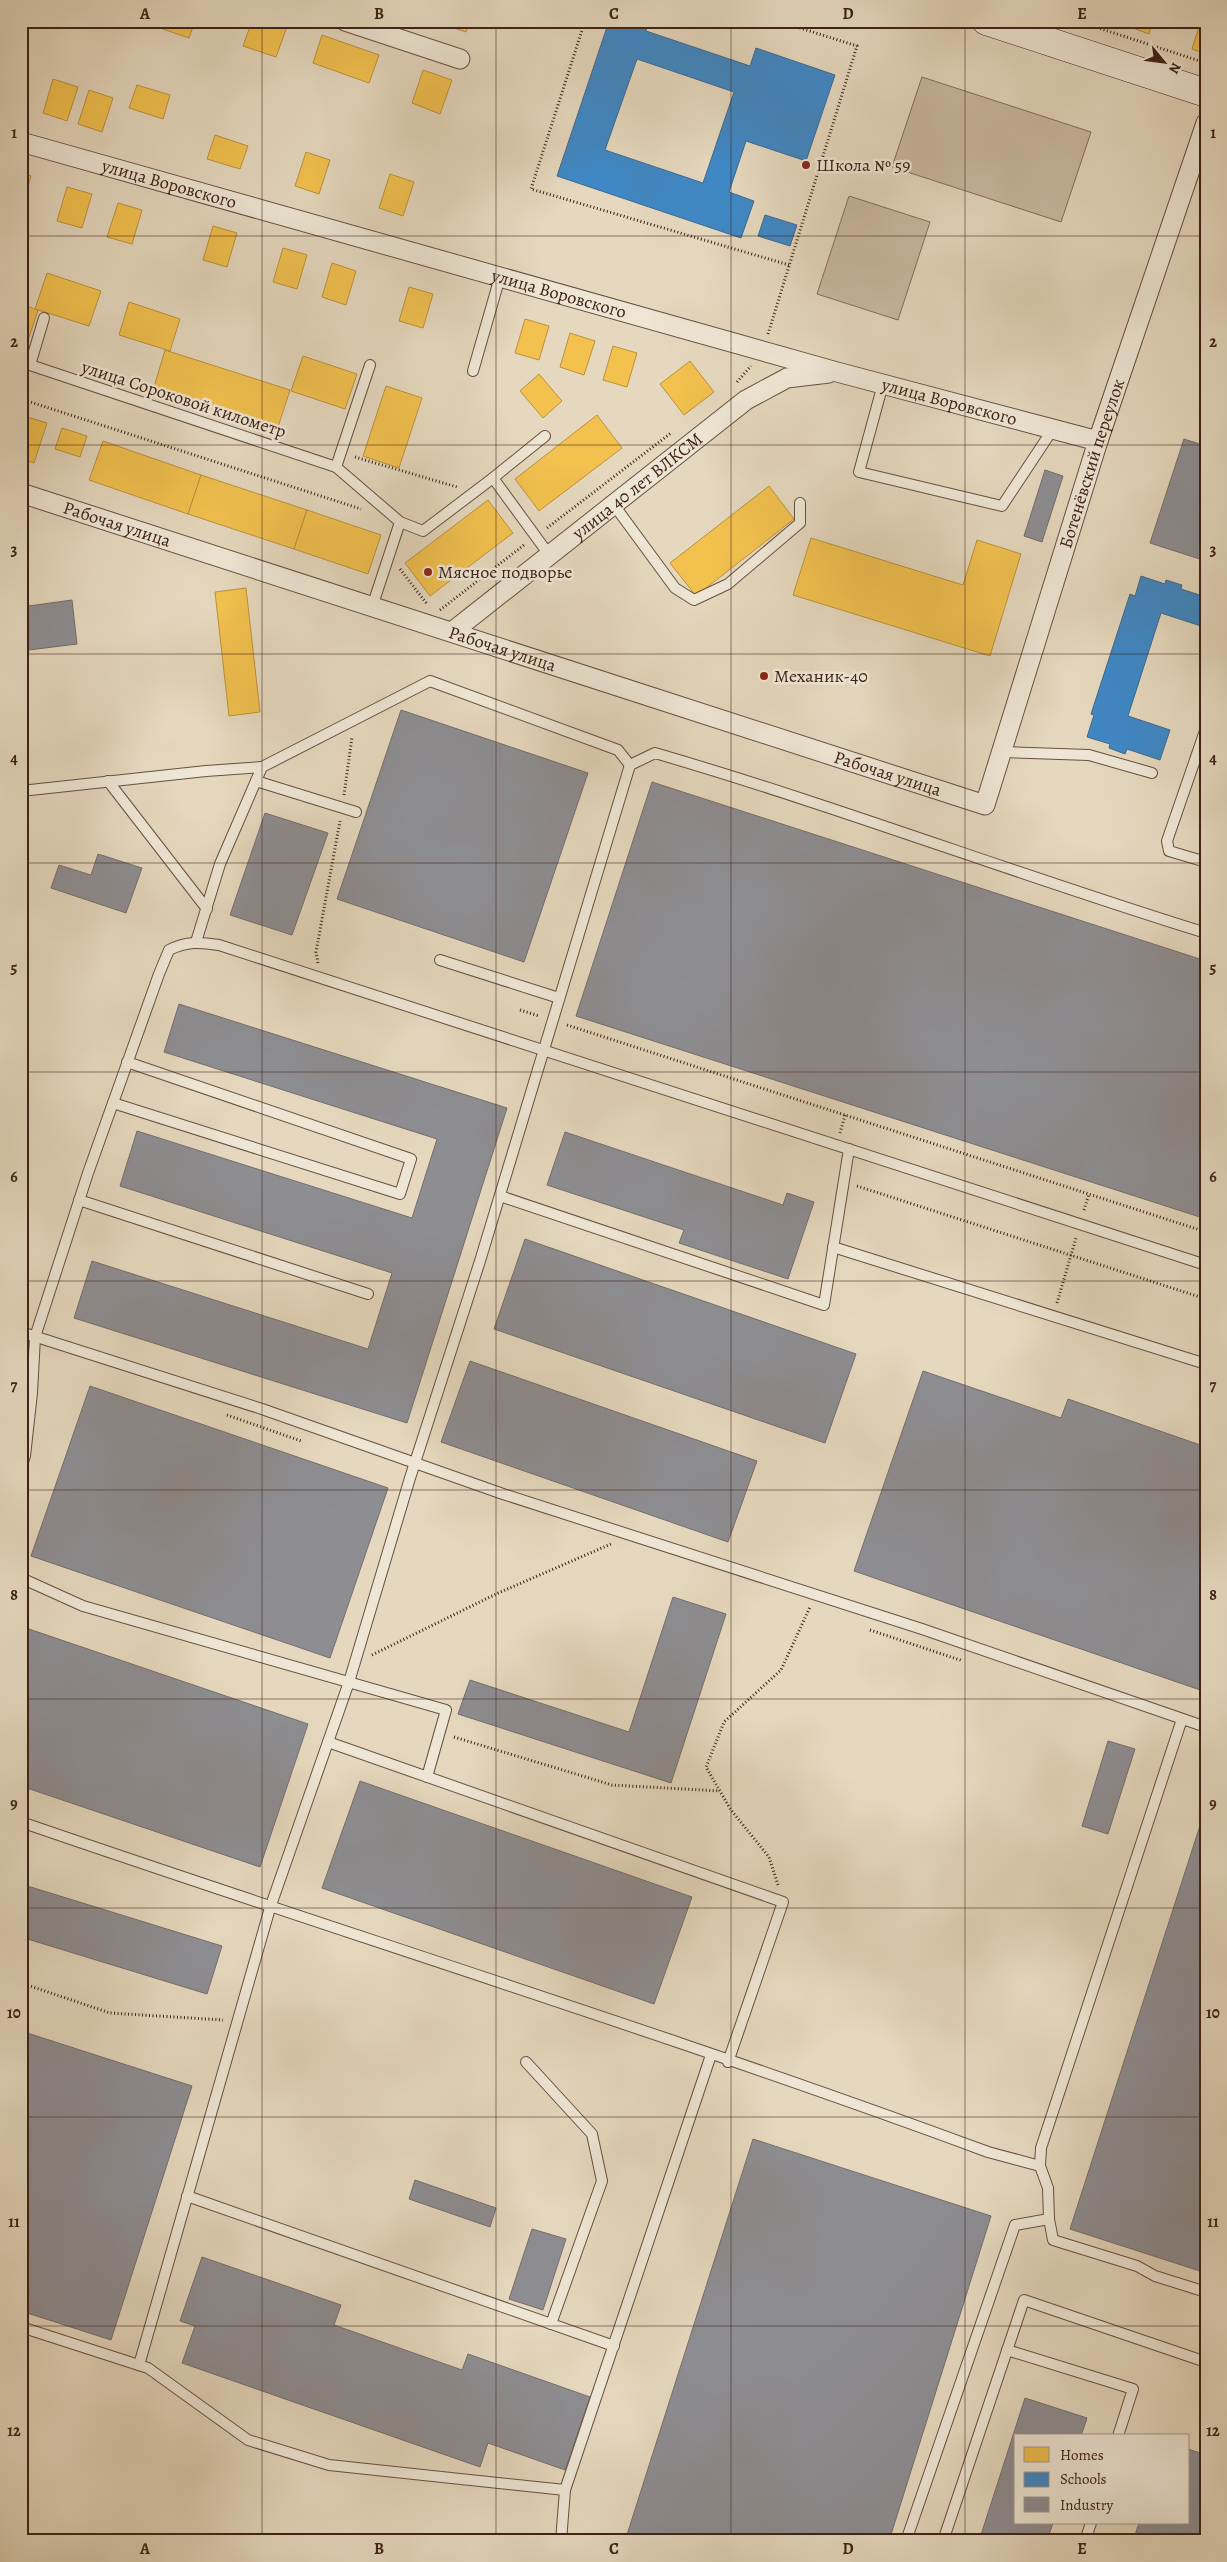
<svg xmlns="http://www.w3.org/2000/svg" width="1227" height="2562" font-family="Alegreya,serif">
  <rect width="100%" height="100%" fill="#e5d8be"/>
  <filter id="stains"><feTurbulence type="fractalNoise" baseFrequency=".004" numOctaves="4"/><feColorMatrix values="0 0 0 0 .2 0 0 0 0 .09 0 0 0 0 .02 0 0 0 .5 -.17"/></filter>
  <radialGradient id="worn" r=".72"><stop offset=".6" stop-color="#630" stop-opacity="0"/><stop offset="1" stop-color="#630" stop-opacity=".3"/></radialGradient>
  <g fill="#c9b9a1" stroke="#846d5c">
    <polygon points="922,77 1091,132 1061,222 892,167"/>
    <polygon points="849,196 930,222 898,320 817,294"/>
  </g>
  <g fill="#f2c14e" stroke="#bc913d">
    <polygon points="162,21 195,21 189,38 160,28"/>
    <polygon points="252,21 280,21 288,24 276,57 243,46"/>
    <polygon points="443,21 470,21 466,32 442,24"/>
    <polygon points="1114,21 1153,21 1149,34"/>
    <polygon points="1201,21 1206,21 1206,54 1192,49"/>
    <polygon points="322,35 379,55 369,83 313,63"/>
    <polygon points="21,69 29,72 21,96"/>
    <polygon points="423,70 452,80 440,114 412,103"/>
    <polygon points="53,79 78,87 67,121 43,113"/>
    <polygon points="137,85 170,95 163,119 129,108"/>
    <polygon points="89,90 113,98 102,132 78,124"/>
    <polygon points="215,135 248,146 240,169 207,159"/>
    <polygon points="306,152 330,160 319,194 295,186"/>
    <polygon points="21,173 31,176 21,210"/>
    <polygon points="390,174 414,182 403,216 379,208"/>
    <polygon points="67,187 92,194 82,228 57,221"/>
    <polygon points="118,203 142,210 132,244 107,237"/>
    <polygon points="213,226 237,233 227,267 203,260"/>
    <polygon points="283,248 307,255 297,289 273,282"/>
    <polygon points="332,263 356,271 346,305 322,297"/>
    <polygon points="47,273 101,291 89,326 35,309"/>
    <polygon points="409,287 433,294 423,328 399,321"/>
    <polygon points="129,302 180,319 170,351 119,335"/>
    <polygon points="21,304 38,310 26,346 21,345"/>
    <polygon points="525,319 549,326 539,360 515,353"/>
    <polygon points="570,333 595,341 584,375 560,367"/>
    <polygon points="613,346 637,353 627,387 603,380"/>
    <polygon points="165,350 290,390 278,427 154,387"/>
    <polygon points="303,356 357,374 345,409 291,391"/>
    <polygon points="690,361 714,392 684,415 660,384"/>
    <polygon points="539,374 562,401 543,418 520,391"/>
    <polygon points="386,386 422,398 399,468 363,456"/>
    <polygon points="21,415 47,423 34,463 21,459"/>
    <polygon points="597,415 622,448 539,511 515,479"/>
    <polygon points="62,428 87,436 80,457 55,449"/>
    <polygon points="103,441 201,475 188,514 89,480"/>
    <polygon points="201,475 307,510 294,549 188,514"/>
    <polygon points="769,486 794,519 696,596 670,563"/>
    <polygon points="488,500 513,533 430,596 405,563"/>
    <polygon points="307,510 381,535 368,574 294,549"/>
    <polygon points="811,538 963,585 977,540 1021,554 990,656 793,595"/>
    <polygon points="246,588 260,712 229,716 215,592"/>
  </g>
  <g fill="#3f88c5" stroke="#3f6990" fill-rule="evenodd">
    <path d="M609,21H649L646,31L750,66L756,48L835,75L806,161L746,141L729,192L754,201L741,238L557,176ZM637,59L734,92L703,183L605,150Z"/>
    <polygon points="765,215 797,225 790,246 758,236"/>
    <polygon points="1141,576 1165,584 1166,580 1182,585 1181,589 1206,597 1204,627 1161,613 1128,716 1170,730 1160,760 1127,749 1125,754 1109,748 1110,744 1087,737 1094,715 1091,714 1130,594 1135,596"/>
  </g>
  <g fill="#8d8d92" stroke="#766d6d">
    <polygon points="1184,439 1206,446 1206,561 1150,543"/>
    <polygon points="1045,470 1063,476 1042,542 1024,536"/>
    <polygon points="72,600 77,644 21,651 21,607"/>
    <polygon points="401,710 588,773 524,962 337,899"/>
    <polygon points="652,782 1206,961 1206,1219 576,1016"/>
    <polygon points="265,813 328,833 292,935 230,915"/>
    <polygon points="98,854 142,868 126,913 51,888 59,865 91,875"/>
    <polygon points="179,1004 507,1108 407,1423 74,1318 92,1261 368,1349 392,1273 120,1186 137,1131 412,1218 437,1139 164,1052"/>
    <polygon points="565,1132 783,1205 787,1193 814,1202 788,1279 679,1243 684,1230 547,1185"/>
    <polygon points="525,1239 856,1354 825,1443 494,1329"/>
    <polygon points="470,1361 757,1461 728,1542 441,1442"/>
    <polygon points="923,1371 1061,1418 1068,1399 1206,1447 1206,1692 854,1571"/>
    <polygon points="90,1386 388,1488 330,1658 31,1556"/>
    <polygon points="673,1597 726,1614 671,1783 458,1714 470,1680 629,1732"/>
    <polygon points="29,1629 308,1724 260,1867 21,1786 21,1651"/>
    <polygon points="1108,1741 1135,1749 1108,1834 1082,1826"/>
    <polygon points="360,1781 692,1897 654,2004 322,1888"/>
    <polygon points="1206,1807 1206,2273 1070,2229"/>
    <polygon points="21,1884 222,1946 207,1994 21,1937"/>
    <polygon points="21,2031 192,2086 111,2340 21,2311"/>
    <polygon points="753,2139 991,2216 889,2541 625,2541"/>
    <polygon points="415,2180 496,2208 490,2227 409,2199"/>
    <polygon points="532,2229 566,2239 543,2310 509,2299"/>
    <polygon points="202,2257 341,2305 334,2325 462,2370 468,2354 590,2397 565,2470 488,2443 480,2467 182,2363 195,2326 180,2321"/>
    <polygon points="1025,2398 1087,2418 1081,2436 1016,2436 1016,2523 1053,2523 1047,2541 979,2541"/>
    <polygon points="1188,2449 1206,2455 1206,2530 1202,2541 1133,2541 1139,2523 1188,2523"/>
  </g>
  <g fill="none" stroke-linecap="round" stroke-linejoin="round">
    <g stroke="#684f40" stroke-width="12">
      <g id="lane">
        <polyline points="21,362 336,467 400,522 423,531 493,478 550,556"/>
        <polyline points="30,365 44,318"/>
        <polyline points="473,371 500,277"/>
        <polyline points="883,384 859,472 1002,506 1053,429"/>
        <polyline points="336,467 370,365"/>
        <polyline points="493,478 545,436"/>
        <polyline points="614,505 675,588 694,600 728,584 800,523 800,503"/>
        <polyline points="372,607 400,522"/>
        <polyline points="1206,728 1167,841 1169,851 1206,862"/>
        <polyline points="1002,752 1089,755 1152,773"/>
        <polyline points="108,781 207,909"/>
        <polyline points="256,781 356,812"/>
        <polyline points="21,791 206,771 262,767"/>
        <polyline points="196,942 220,864 262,767 430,681 618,750 630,765"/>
        <polyline points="440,960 559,998"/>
        <polyline points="113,1103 400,1194 411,1159 127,1062"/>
        <polyline points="500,1196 824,1305 849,1149"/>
        <polyline points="79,1200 368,1294"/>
        <polyline points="833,1247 1206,1364"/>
        <polyline points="21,1332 262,1409 503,1494 922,1629 1206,1727"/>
        <path d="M21,1467L25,1456L32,1393L35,1337L88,1173L159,974L169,950C187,941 200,942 219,945L1206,1265"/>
        <polyline points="21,1578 83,1606 446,1710 427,1777"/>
        <polyline points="328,1742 783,1902 728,2062"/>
        <path d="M21,1822C343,1933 669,2034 988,2152L1040,2166L1041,2148L1182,1719"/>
        <polyline points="526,2062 592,2134 602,2181 551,2324"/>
        <polyline points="1040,2166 1048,2188 1049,2219 1053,2240 1137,2266 1155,2276 1206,2292"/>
        <polyline points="187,2196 614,2346"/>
        <polyline points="21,2327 148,2368 248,2440 329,2465 565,2490 711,2055"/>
        <polyline points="1007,2350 1133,2389 1118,2436"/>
        <path d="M139,2365L270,1908L349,1682L410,1478L480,1261L630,765L655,753C840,807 1021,876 1206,933"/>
        <polyline points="561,2541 565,2490"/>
        <polyline points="906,2541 1015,2225 1049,2219"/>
        <polyline points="943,2541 1024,2300 1206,2362"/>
        <polyline points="1085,2541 1091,2523"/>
      </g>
    </g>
    <g stroke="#684f40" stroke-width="21">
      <g id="street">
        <polyline points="345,21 460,59"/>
        <path id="s1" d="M21,142L837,372L1098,441"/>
        <path id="s2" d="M21,493L985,805L1098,441L1206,123"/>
        <path id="s3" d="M452,632L746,400L787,378L829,373"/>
      </g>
    </g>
    <g stroke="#3f2116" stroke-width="29">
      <polyline id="secondary" points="986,21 1206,93"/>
    </g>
    <g stroke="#3f2116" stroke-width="3" stroke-dasharray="1 2.5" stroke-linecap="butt">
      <polyline points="585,21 531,189 789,265"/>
      <polyline points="1077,21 1206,63"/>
      <polyline points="768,334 857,46 778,21"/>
      <polyline points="737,382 751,366"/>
      <polyline points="21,399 361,509"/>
      <polyline points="355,457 457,487"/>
      <polyline points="547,528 671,433"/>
      <polyline points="400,569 427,604"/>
      <polyline points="440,610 524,545"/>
      <polyline points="344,795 352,737"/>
      <polyline points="318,963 316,952 340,821"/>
      <polyline points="520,1010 539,1016"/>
      <polyline points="567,1025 1206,1232"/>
      <polyline points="840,1133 845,1115"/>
      <polyline points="857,1186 1206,1299"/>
      <polyline points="1084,1210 1089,1194"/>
      <polyline points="1057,1303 1076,1238"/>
      <polyline points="227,1415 301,1441"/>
      <polyline points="870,1630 963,1661"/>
      <polyline points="372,1655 496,1594 611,1544"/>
      <polyline points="454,1737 612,1785 720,1791"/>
      <polyline points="778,1885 769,1857 731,1810 706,1767 724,1722 781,1670 810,1607"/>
      <polyline points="21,1983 110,2013 223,2020"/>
    </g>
    <use href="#lane" stroke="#eee6d5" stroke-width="10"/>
    <use href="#street" stroke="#eee6d5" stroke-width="19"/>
    <use href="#secondary" stroke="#eee6d5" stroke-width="28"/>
  </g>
  <path fill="none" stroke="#3f2116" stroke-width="1" stroke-opacity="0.55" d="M262,21V2541M496,21V2541M731,21V2541M965,21V2541M21,236H1206M21,445H1206M21,654H1206M21,863H1206M21,1072H1206M21,1281H1206M21,1490H1206M21,1699H1206M21,1908H1206M21,2117H1206M21,2326H1206"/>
  <g fill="#8f2418" stroke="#eee6d5" stroke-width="2">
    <circle cx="806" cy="165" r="5"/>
    <circle cx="428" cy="572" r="5"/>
    <circle cx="764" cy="676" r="5"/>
  </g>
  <g text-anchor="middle" stroke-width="5" stroke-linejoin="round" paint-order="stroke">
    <g font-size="18" fill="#3f2116" stroke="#eee6d5" text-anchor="start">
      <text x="816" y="171">Школа № 59</text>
      <text x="438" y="578">Мясное подворье</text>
      <text x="774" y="682">Механик-40</text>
    </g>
    <g font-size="18" fill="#3f2116" stroke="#eee6d5">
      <text dy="6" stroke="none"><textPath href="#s1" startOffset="154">улица Воровского</textPath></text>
      <text dy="6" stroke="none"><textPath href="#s1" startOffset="559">улица Воровского</textPath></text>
      <text transform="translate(184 399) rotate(18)" y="6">улица Сороковой километр</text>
      <text dy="6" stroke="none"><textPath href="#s1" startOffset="964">улица Воровского</textPath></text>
      <text dy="6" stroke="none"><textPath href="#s2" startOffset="1371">Ботенёвский переулок</textPath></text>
      <text dy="6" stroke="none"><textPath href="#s3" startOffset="236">улица 40 лет ВЛКСМ</textPath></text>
      <text dy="6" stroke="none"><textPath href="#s2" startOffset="101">Рабочая улица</textPath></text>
      <text dy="6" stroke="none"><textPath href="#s2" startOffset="506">Рабочая улица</textPath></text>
      <text dy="6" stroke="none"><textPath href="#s2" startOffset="911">Рабочая улица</textPath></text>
    </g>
  </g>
  <rect width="1227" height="2562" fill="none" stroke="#e5d8be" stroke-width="55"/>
  <rect x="1014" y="2434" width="175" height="90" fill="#eee6d5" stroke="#a89789"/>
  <rect x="1024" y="2447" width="25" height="15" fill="#f2c14e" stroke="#a89789"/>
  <text x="1060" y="2460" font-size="15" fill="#3f2116">Homes</text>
  <rect x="1024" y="2472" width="25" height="15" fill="#3f88c5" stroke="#a89789"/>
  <text x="1060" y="2484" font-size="15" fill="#3f2116">Schools</text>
  <rect x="1024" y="2497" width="25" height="15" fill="#8d8d92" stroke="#a89789"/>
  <text x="1060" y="2510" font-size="15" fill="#3f2116">Industry</text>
  <g transform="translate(1164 62) rotate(119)" stroke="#eee6d5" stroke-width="4" paint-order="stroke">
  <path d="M0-4L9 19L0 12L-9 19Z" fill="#3f2116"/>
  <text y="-8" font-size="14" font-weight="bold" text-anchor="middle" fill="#3f2116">N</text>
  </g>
  <rect x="28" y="28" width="1172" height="2506" fill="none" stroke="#3f2116" stroke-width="2"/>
  <g font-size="16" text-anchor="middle" font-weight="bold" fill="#3f2116">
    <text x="145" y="19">A</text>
    <text x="379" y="19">B</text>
    <text x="614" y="19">C</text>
    <text x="848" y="19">D</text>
    <text x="1082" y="19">E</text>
    <text x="14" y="138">1</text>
    <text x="1213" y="138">1</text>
    <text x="14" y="347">2</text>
    <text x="1213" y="347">2</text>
    <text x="14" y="555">3</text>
    <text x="1213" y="555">3</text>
    <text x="14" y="764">4</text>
    <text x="1213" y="764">4</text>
    <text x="14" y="973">5</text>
    <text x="1213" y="973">5</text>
    <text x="14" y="1182">6</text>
    <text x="1213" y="1182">6</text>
    <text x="14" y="1391">7</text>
    <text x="1213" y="1391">7</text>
    <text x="14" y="1600">8</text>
    <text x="1213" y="1600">8</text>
    <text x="14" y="1809">9</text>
    <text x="1213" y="1809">9</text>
    <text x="14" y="2018">10</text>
    <text x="1213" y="2018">10</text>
    <text x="14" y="2227">11</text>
    <text x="1213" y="2227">11</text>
    <text x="14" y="2436">12</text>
    <text x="1213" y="2436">12</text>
    <text x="145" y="2554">A</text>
    <text x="379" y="2554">B</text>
    <text x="614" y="2554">C</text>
    <text x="848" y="2554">D</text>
    <text x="1082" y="2554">E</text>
  </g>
  <rect width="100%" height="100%" filter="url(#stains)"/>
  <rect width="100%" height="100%" fill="url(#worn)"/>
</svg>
